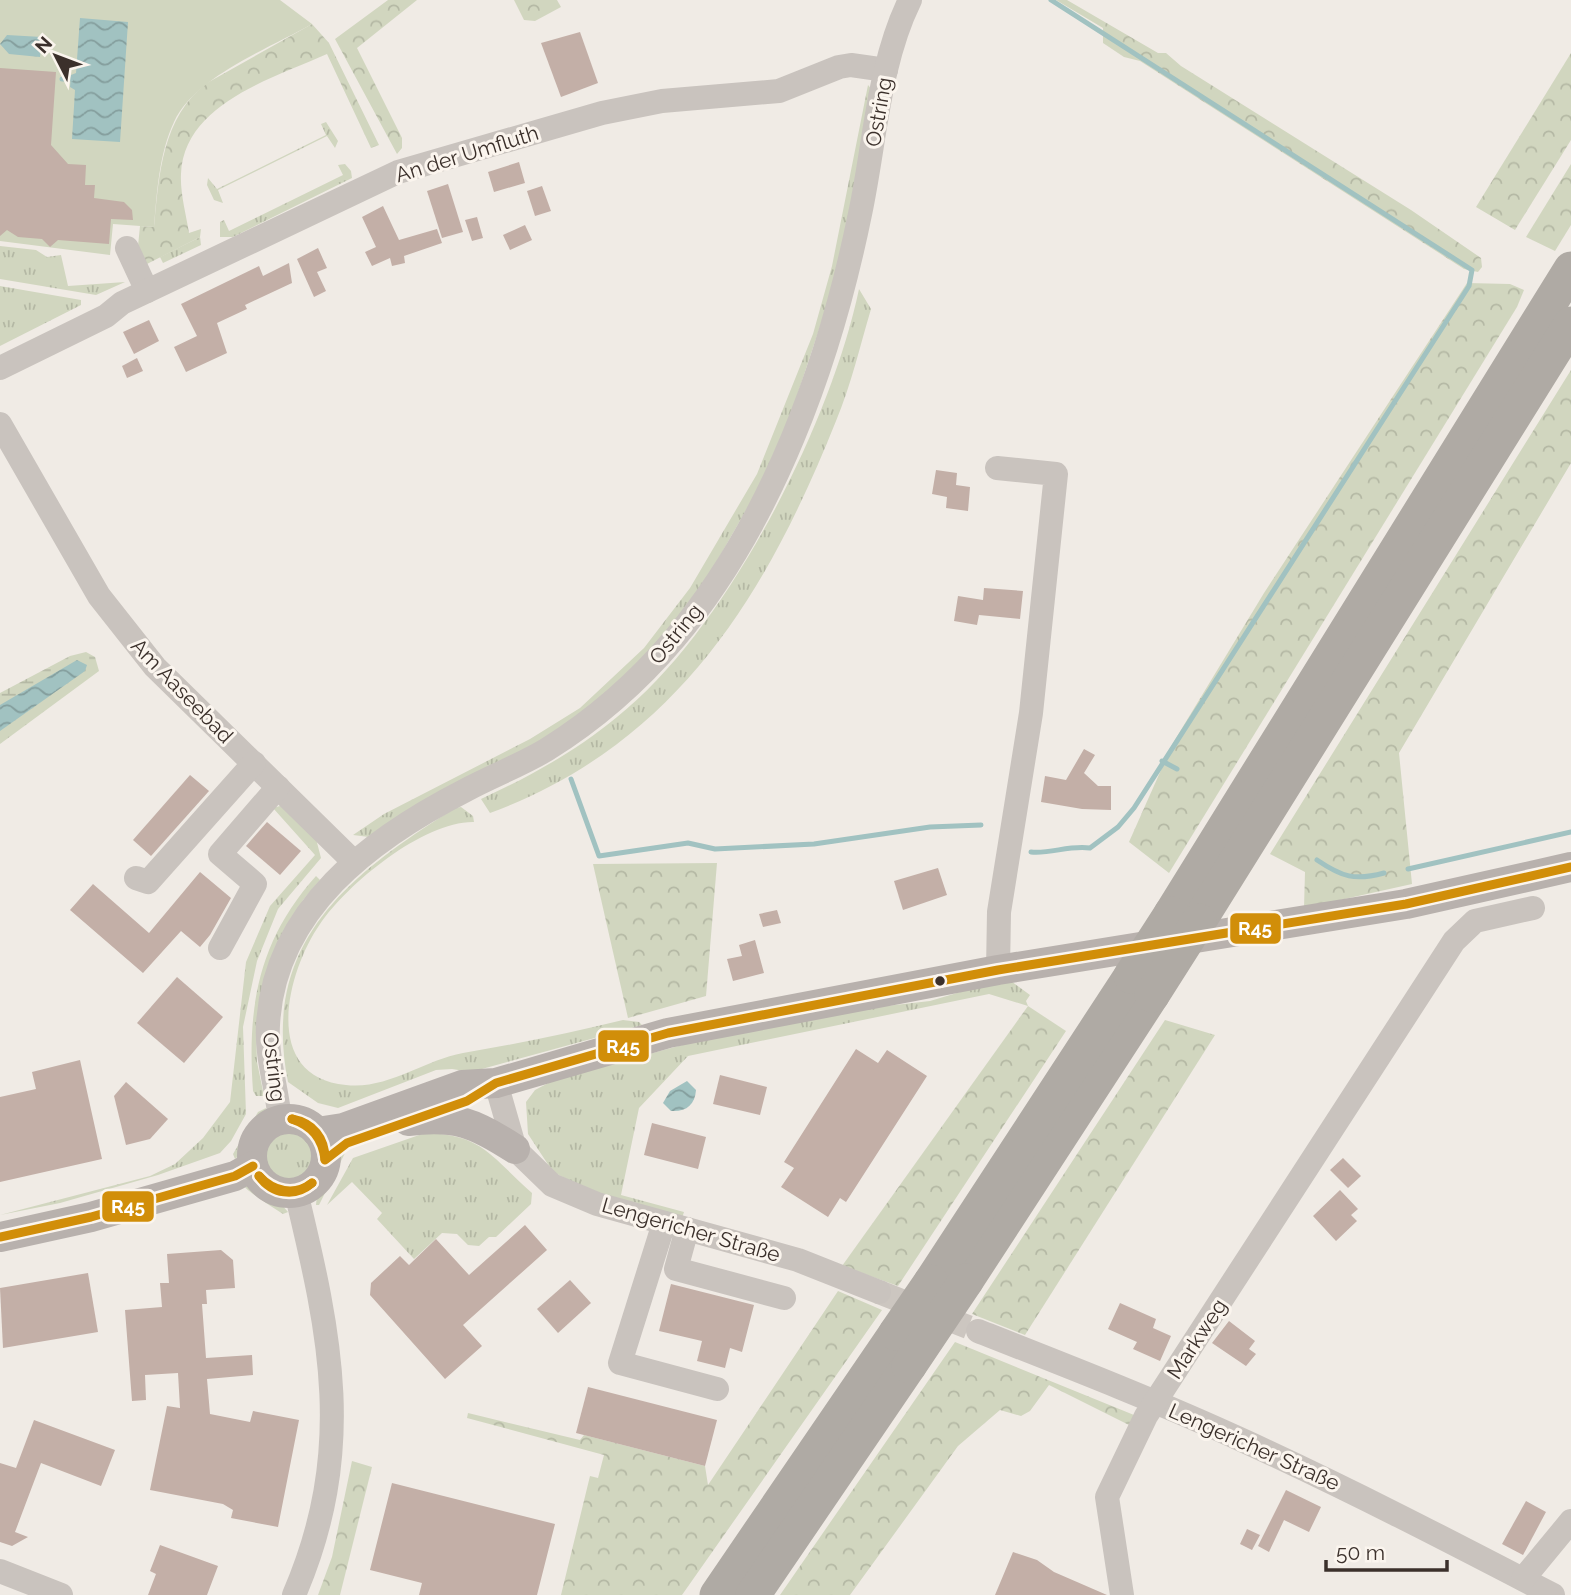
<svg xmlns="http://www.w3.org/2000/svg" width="1571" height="1595" font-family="Raleway,sans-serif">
  <defs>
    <pattern id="grass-tufts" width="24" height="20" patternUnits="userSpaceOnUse" patternTransform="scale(1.75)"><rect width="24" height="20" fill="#d1d6bf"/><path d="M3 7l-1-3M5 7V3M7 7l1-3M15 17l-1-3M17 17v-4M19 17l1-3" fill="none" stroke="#b4b8a4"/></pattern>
    <pattern id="forest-crowns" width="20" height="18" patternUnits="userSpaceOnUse" patternTransform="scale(1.75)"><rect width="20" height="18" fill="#d1d6bf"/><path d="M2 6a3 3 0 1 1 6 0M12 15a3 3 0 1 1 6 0" fill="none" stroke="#b4b8a4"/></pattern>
    <pattern id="wetland-marsh" width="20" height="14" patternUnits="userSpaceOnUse" patternTransform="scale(1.75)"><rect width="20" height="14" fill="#d1d6bf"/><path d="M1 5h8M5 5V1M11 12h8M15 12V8" fill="none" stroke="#b4b8a4"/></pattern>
    <pattern id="water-waves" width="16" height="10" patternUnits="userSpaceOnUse" patternTransform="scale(1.75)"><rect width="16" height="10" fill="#a1c2c1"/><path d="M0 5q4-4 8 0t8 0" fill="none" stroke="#849e9d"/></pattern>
  </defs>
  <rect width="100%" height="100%" fill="#f0ebe5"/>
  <g fill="url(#grass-tufts)">
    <polygon points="868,85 873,91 843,257 787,426 753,498 709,575 668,633 610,693 537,744 369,837 353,835 384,814 530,739 580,708 644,648 690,588 757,474 813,334 832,266"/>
    <polygon points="326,122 338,141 335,148 327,136 218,190 223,203 214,200 207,185 208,178 217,189 326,135 321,124"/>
    <polygon points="345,164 351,171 352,178 233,237 220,237 220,222 224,220 229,231 343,175 338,165"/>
    <polygon points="200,237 201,245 163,263 160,257"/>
    <polygon points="0,246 36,250 47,257 61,255 68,286 125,282 96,295 0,279"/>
    <polygon points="0,286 81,300 81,305 0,346"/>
    <path d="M859,289L871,309C860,346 851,385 836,421C766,596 676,744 490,813L481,799C529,777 576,751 617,717C726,631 831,424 859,289Z"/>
    <polygon points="287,804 314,831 321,858 278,909 257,961 243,1027 246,1114 231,1141 220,1153 158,1175 60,1203 0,1215 150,1176 175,1164 203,1138 230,1102 246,962 270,906 315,855 273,808"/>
    <path d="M461,807L473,816L474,822C424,821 348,883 320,924C286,973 261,1077 346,1085C387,1090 424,1060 463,1053C517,1044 570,1033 623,1020L639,1022L642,1025L471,1072L452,1069L436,1070L338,1108L318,1103L288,1082C260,942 349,875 455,808Z"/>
    <path d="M316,876L320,880L303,900L256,1030L257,1062L264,1096H256L253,1091C247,1007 258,941 316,876Z"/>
    <polygon points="1011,981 1030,995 1026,1001 1028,1006 989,994 688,1056 639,1108 621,1195 684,1212 682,1218 610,1201 553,1172 528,1134 526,1102 535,1090 556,1079 686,1044 851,1010 930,1001 977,987"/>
    <path d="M266,1108C265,1122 246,1151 235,1159L233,1154L258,1112Z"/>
    <circle cx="289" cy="1156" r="26"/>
    <path d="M425,1133C483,1134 492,1158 532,1193L531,1204L496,1237H489L479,1246L468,1245L457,1234L442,1233L414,1259L377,1219L382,1213L352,1182L327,1205L353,1158Z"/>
    <path d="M345,1153L319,1205H316C317,1187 330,1162 345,1153Z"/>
    <path d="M244,1186C265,1187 275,1197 288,1212L283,1214C275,1209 247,1191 244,1186Z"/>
  </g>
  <g fill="url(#forest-crowns)">
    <polygon points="388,0 417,0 357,48 402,138 402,148 397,154 335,39"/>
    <polygon points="514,0 557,0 561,7 535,21 524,20"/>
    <polygon points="1056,0 1067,0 1158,53 1166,53 1181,66 1411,210 1481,258 1482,267 1478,272 1464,269 1140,61 1124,57 1103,43 1103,28"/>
    <path d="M312,24L329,43L379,145L371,148L327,54C274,78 184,103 181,174C180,193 186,214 189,233L201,229L200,237L147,264L138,246L140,226L154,227C159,175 162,117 207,83Z"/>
    <polygon points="1571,53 1571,140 1515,230 1476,207"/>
    <polygon points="1571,164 1571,225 1555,251 1526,237"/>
    <polygon points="1467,283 1510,284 1524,290 1517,307 1169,873 1129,842 1173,743 1264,593"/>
    <polygon points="1571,370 1571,463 1399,753 1412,884 1304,908 1305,872 1270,854"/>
    <polygon points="717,863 706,996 628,1018 593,864"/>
    <polygon points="1028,1006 1066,1031 898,1286 842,1266"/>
    <polygon points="1165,1020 1215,1035 1025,1335 972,1314"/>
    <polygon points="838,1291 882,1310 682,1595 561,1595 590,1476 598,1478 604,1455 467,1418 468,1413 580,1440 584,1435 705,1466 708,1485"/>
    <polygon points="955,1342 1134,1415 1133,1427 1049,1385 1030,1411 1021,1416 1000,1410 958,1446 850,1595 780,1595"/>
    <polygon points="352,1461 372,1467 340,1595 318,1595 332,1557"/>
  </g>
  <polygon fill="url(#wetland-marsh)" points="86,652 95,657 99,671 0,744 0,693 70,656"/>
  <path fill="#d1d6bf" d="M0,0H280L312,24C270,48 194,77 174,122C159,154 157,192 154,227L113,224L110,255L0,241Z"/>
  <g fill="url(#water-waves)">
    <polygon points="80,18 128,22 120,142 72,139 75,90 70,87 71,75 76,73"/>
    <polygon points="7,35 42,37 40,57 9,54 0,44"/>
    <polygon points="77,660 87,665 85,671 0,731 0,705"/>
    <path d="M687,1081L696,1090C695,1105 686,1112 671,1111L663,1103L670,1091Z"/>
  </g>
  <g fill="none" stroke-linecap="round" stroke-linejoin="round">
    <g stroke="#a1c2c1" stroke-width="5">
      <polyline points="62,79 71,79"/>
      <polyline points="1162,761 1177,769"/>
      <polyline points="571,779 599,856 688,843 715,849 814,844 930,827 981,825"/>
      <path d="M1031,852C1051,854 1069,845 1090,848L1118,827L1134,808L1469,286L1472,270L1051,0"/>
      <path d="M1317,860C1342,877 1355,881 1384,873"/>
      <polyline points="1408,869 1571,832"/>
    </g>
  </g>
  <g fill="#c3afa7">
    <polygon points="580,32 598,83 561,97 541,43"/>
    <polygon points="0,68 56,72 51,145 68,164 86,165 85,185 95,185 94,198 124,202 132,210 133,220 111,219 109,244 58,240 50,247 42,239 18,237 7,230 0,236"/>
    <polygon points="519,162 525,183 494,192 488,172"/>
    <polygon points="448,184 463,232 442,238 427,191"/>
    <polygon points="542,186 551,211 535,216 527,191"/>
    <polygon points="383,206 399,240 437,229 442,243 404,256 405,263 392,266 390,258 372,266 365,252 376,247 362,217"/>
    <polygon points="477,217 483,238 472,241 465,220"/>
    <polygon points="525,225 532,240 510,250 503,235"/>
    <polygon points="318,248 327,268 317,272 326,291 314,297 297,259"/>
    <polygon points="289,263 292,283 245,305 247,309 217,323 227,353 186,372 174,347 197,336 181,304 259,266 263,276"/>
    <polygon points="149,320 159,341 134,354 123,332"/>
    <polygon points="137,358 143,371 127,378 122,366"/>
    <polygon points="936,470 957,473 956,485 970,487 968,511 946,508 947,497 932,494"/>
    <polygon points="984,588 1023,591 1020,619 979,615 977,625 954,621 958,596 983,600"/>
    <polygon points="1084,749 1095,755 1084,773 1098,786 1111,786 1111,810 1082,809 1041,802 1045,776 1066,780"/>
    <polygon points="190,775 209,791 151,856 133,840"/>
    <polygon points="267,822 301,851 280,875 246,846"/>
    <polygon points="938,868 947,895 903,910 894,881"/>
    <polygon points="200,872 231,898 210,935 200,947 181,931 143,973 70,910 93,884 149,933"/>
    <polygon points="777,910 781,923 763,927 759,914"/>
    <polygon points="755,940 764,973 733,981 727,959 742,956 739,945"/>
    <polygon points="177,977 223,1017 184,1063 137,1023"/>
    <polygon points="856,1049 878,1063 887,1050 927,1076 846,1202 840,1198 828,1217 781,1187 794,1168 784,1162"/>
    <polygon points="80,1060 102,1159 0,1182 0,1097 36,1089 32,1072"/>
    <polygon points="720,1075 767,1087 760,1115 713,1104"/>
    <polygon points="126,1082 168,1119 150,1139 126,1145 114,1096"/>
    <polygon points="652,1123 706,1137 698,1169 644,1155"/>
    <polygon points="1343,1158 1361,1176 1348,1188 1330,1170"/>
    <polygon points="1340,1190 1358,1209 1351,1215 1357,1221 1336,1241 1313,1216"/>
    <polygon points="525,1225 547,1250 463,1325 482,1346 445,1379 370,1295 371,1283 400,1256 409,1265 436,1239 469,1275"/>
    <polygon points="221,1250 233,1260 235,1288 206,1290 207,1304 202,1304 206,1358 252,1355 253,1375 207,1379 210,1414 250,1422 253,1411 299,1420 278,1527 231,1518 233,1510 223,1504 150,1490 167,1406 180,1408 178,1373 145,1375 146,1400 132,1401 125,1310 162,1307 160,1283 169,1283 167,1254"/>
    <polygon points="88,1273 98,1332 3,1348 0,1288"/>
    <polygon points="570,1280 591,1303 558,1333 537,1309"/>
    <polygon points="671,1284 754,1305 742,1352 730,1348 725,1368 697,1361 702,1341 659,1331"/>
    <polygon points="1120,1303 1156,1319 1153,1328 1171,1336 1160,1361 1133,1349 1137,1342 1108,1329"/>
    <polygon points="1229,1321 1255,1341 1249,1349 1256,1354 1246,1366 1212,1343"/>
    <polygon points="588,1387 717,1420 705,1466 576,1433"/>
    <polygon points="34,1420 115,1450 101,1486 41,1463 15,1532 28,1537 12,1546 0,1542 0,1463 16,1468"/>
    <polygon points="392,1483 555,1524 537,1595 419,1595 422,1583 370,1570"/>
    <polygon points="1286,1490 1321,1507 1309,1532 1284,1520 1269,1552 1258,1546"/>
    <polygon points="1526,1501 1546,1512 1523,1555 1502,1544"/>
    <polygon points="1247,1529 1260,1535 1252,1550 1240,1544"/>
    <polygon points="160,1545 218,1566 207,1595 148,1595 156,1574 150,1571"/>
    <polygon points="1013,1552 1037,1560 1054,1572 1107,1595 995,1595"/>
  </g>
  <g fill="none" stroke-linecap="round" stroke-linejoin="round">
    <polyline stroke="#ccc6c0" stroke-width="24" stroke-dasharray="24 12" stroke-linecap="butt" points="879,1292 978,1331"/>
    <g stroke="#c9c3be" stroke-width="24">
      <polyline points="127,248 147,291"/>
      <polyline points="0,368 106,316 122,303 398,172 602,113 662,101 779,91 839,67 851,65 886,70"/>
      <polyline points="0,424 99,596 155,667 353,861"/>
      <polyline points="997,468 1056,474 1031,713 999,912 998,970"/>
      <polyline points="136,878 148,882 254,763"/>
      <polyline points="220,948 255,884 220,854 278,787"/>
      <polyline points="496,1083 515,1149 552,1185 597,1204 798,1260 879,1292"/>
      <path d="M280,1120C277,1088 266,1057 268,1025C274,909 372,838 466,790C492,776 521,765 546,750C596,719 637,683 675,638C773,521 830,361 860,214C875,144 878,65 910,0"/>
      <polyline points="664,1223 620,1363 717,1389"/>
      <polyline points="687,1229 676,1269 784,1298"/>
      <path d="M978,1331C1067,1366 1157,1401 1244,1441C1349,1489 1451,1542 1553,1595"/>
      <polyline points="0,1571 61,1595"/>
      <polyline points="1523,1579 1571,1521"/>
      <path d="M294,1595C356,1451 331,1337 296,1192"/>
      <polyline points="1122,1595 1107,1497 1146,1416 1454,941 1475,921 1533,908"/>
    </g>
    <g stroke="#b8b1ad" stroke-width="30">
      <circle cx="289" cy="1156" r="37"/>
      <path d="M408,1121C456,1115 475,1123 515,1149"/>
      <polyline points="317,1132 343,1128 462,1085 496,1083 668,1033 998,970 1406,904 1571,867"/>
      <polyline points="0,1237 91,1217 235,1176 253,1166"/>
    </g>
    <g stroke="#afaaa4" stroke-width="35">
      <polyline points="1171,914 1571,269"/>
      <polyline points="1199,921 1571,324"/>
      <polyline points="966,1281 1152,995"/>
      <polyline points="931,1282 1131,976"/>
      <polyline points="717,1595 896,1333"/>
      <polyline points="753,1595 909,1366"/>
    </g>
    <g stroke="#afaaa4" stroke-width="35">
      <polyline points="1131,976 1171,914"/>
      <polyline points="1152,995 1199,921"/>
      <polyline points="896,1333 931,1282"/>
      <polyline points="909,1366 966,1281"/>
    </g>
    <g stroke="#fbf5ee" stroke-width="14">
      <g id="bus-1">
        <path d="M292,1119C313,1123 325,1138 325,1159"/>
        <path d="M292,1119C312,1126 322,1138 325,1159"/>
        <polyline points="325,1160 347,1143 467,1101 496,1083 668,1033 998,970 1406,904 1571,867"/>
        <path d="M259,1176C273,1191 294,1197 312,1183"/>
        <path d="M259,1176C272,1194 295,1198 312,1183"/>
        <polyline points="0,1237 91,1217 235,1176 253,1166"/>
      </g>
    </g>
    <use href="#bus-1" stroke="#d18e09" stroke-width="9"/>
  </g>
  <circle fill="#3b302b" stroke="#fbf5ee" stroke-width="2.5" cx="940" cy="981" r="6"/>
  <g text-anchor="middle" stroke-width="6" stroke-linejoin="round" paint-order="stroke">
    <g font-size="21" fill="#3b302b" stroke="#fbf5ee">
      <text transform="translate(879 112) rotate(-80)" y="7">Ostring</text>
      <text transform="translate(467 154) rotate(-17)" y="7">An der Umfluth</text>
      <text transform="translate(676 634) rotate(-51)" y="7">Ostring</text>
      <text transform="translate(182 691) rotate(46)" y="7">Am Aaseebad</text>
      <text transform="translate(274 1067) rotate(83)" y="7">Ostring</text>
      <text transform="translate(691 1230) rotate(16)" y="7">Lengericher Straße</text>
      <text transform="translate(1197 1339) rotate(-57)" y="7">Markweg</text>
      <text transform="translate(1254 1447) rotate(24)" y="7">Lengericher Straße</text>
    </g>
  </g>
  <g stroke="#fbf5ee" stroke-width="2.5">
    <rect x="1229" y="912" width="53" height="33" rx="7" fill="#d18e09"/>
    <rect x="597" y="1029" width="53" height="34" rx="7" fill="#d18e09"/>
    <rect x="101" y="1190" width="54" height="33" rx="7" fill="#d18e09"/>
  </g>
  <g font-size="19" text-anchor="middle" font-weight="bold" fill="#fff">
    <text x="1255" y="935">R45</text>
    <text x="623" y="1053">R45</text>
    <text x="128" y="1213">R45</text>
  </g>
  <g transform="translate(56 56) rotate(312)" stroke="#fbf5ee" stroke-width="5" paint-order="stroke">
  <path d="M0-5L12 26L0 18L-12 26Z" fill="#3b302b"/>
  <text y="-10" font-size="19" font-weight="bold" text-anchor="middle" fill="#3b302b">N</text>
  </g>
  <path d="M1326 1560v10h121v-10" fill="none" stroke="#3b302b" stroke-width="3.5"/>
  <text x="1336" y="1560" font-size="21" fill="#3b302b" stroke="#fbf5ee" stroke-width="5" paint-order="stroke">50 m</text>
</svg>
